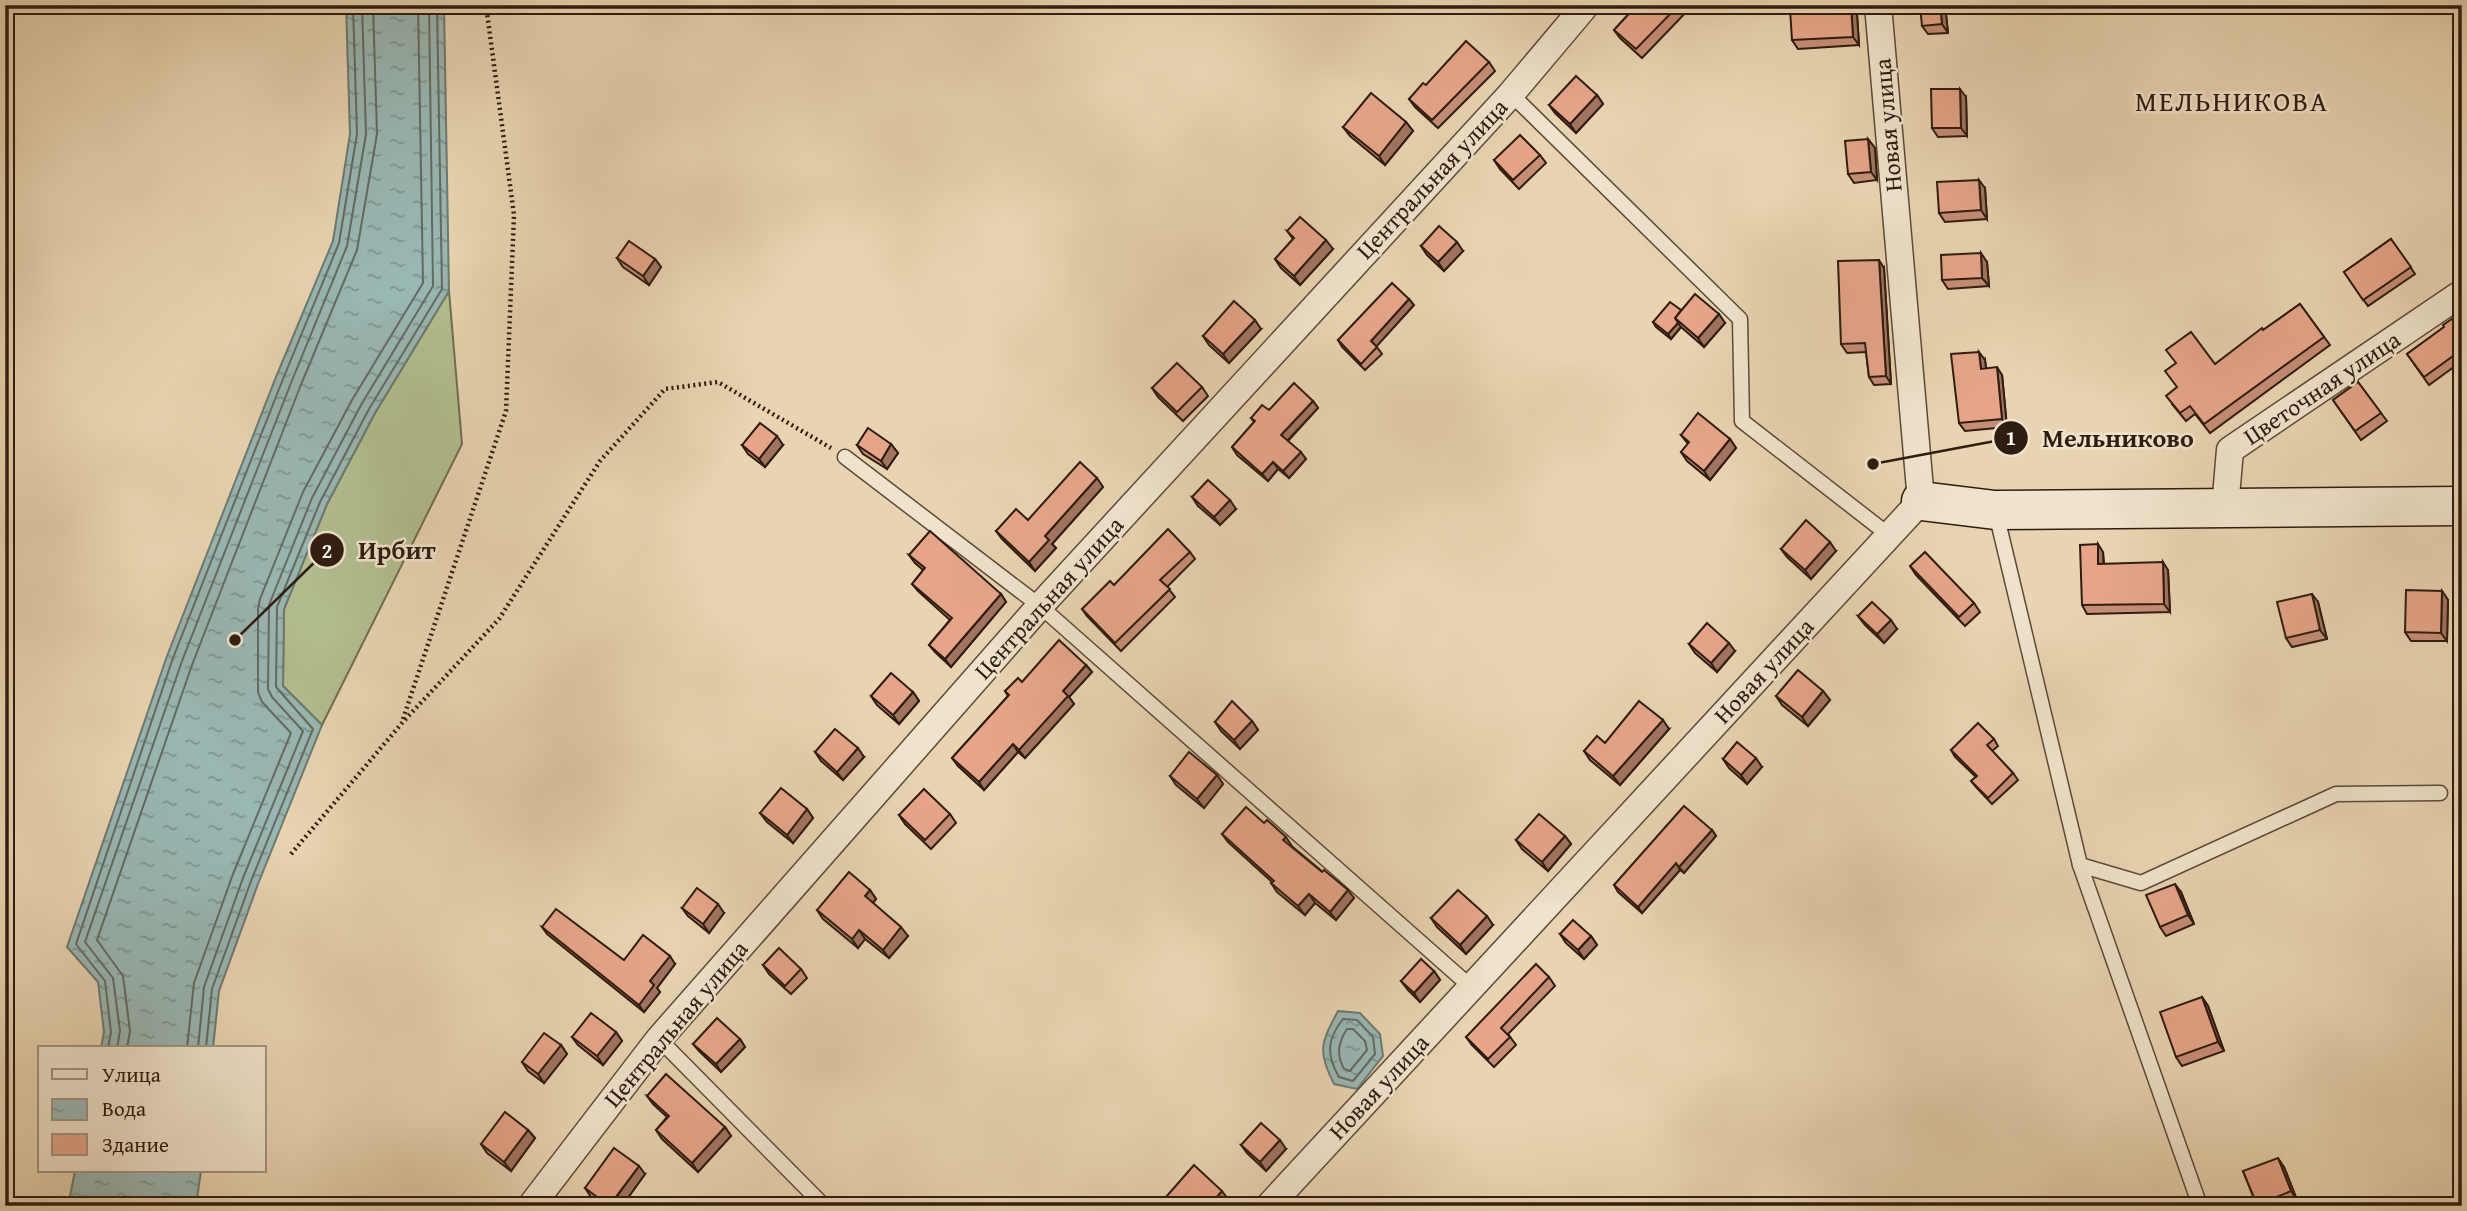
<svg xmlns="http://www.w3.org/2000/svg" width="2467" height="1211" font-family="'Gentium Book Plus',serif">
  <defs>
    <pattern id="water-ripples" width="26" height="14" patternUnits="userSpaceOnUse" patternTransform="scale(1.75)"><rect width="26" height="14" fill="#99b7b3"/><path d="M2 4q2-2 4 0t4 0M15 11q2-2 4 0t4 0" fill="none" stroke="#7d9490"/></pattern>
  </defs>
  <rect width="100%" height="100%" fill="#e8d4b1"/>
  <filter id="stains"><feTurbulence type="fractalNoise" baseFrequency=".00286" numOctaves="4"/><feColorMatrix values="0 0 0 0 .2 0 0 0 0 .09 0 0 0 0 .02 0 0 0 .5 -.17"/></filter>
  <radialGradient id="worn" r=".72"><stop offset=".6" stop-color="#630" stop-opacity="0"/><stop offset="1" stop-color="#630" stop-opacity=".3"/></radialGradient>
  <polygon fill="#b2be8f" stroke="#706d50" stroke-width="2" points="449,291 462,444 322,725 283,686 284,609 327,504 375,413"/>
  <g fill="url(#water-ripples)" stroke="#6f7972" stroke-width="2">
    <polygon points="346,5 444,5 449,291 375,413 327,504 284,609 283,686 322,725 258,884 219,991 213,1048 101,1048 104,1032 98,982 67,947 167,656 276,377 333,241 350,134"/>
    <path d="M1338,1011L1360,1013L1380,1034L1383,1056L1357,1089L1334,1084C1317,1051 1321,1043 1338,1011Z"/>
    <polygon points="75,1171 201,1171 196,1206 68,1206"/>
  </g>
  <g fill="none" stroke-linecap="round" stroke-linejoin="round">
    <g stroke="#646a62" stroke-width="2">
      <path d="M1343,1019L1357,1020L1373,1037L1375,1054L1353,1081L1339,1077C1326,1055 1327,1039 1343,1019Z"/>
      <path d="M1347,1029H1353L1365,1041L1367,1050L1350,1071L1344,1069C1336,1054 1338,1043 1347,1029Z"/>
      <polyline points="108,1048 111,1032 105,981 76,944 173,658 283,379 339,243 357,134 353,5"/>
      <polyline points="117,1048 120,1031 113,978 85,942 182,661 291,383 347,246 366,134 362,5"/>
      <polyline points="127,1048 130,1031 123,976 97,940 192,665 300,387 357,250 377,134 373,5"/>
      <polyline points="187,1048 194,983 233,874 291,733 262,702 258,692 258,609 260,599 303,492 352,400 423,283 418,5"/>
      <polyline points="198,1048 204,987 243,878 303,731 272,697 268,689 269,605 312,498 361,405 433,286 429,5"/>
      <polyline points="206,1048 212,989 251,881 313,729 276,687 277,607 320,502 369,409 442,289 437,5"/>
    </g>
    <g stroke="#5d4a38" stroke-width="17">
      <g id="lane">
        <polyline points="1511,94 1740,319 1742,421 1890,536"/>
        <polyline points="845,457 1040,606 1471,987"/>
        <polyline points="1996,513 2080,865 2200,1206"/>
        <polyline points="2080,865 2141,883 2336,794 2440,793"/>
        <polyline points="659,1039 824,1206"/>
      </g>
    </g>
    <g stroke="#5d4a38" stroke-width="29">
      <g id="street">
        <polyline points="2225,508 2230,450 2462,293"/>
        <polyline points="531,1206 659,1039 1040,606 1511,94 1586,5"/>
        <polyline points="1269,1206 1921,501 1878,5"/>
      </g>
    </g>
    <g stroke="#2f1c10" stroke-width="41">
      <polyline id="secondary" points="1921,501 1995,510 2462,506"/>
    </g>
    <g stroke="#2f1c10" stroke-width="4.5" stroke-dasharray="2 3.5" stroke-linecap="butt">
      <polyline points="403,719 506,411 514,215 486,5"/>
      <polyline points="291,854 402,723 499,619 600,461 665,389 718,382 831,448"/>
    </g>
    <use href="#lane" stroke="#f0e3cc" stroke-width="14"/>
    <use href="#street" stroke="#f0e3cc" stroke-width="26"/>
    <use href="#secondary" stroke="#f0e3cc" stroke-width="38"/>
  </g>
  <g fill="#c68e76" stroke="#2f1c10" stroke-width="2">
    <polygon points="1637,5 1693,5 1642,58 1620,38 1614,30"/>
    <polygon points="1851,5 1857,14 1859,45 1798,49 1792,40"/>
    <polygon points="1945,5 1948,33 1928,34 1922,26"/>
    <polygon points="1489,62 1495,71 1438,128 1415,107 1409,99 1426,85"/>
    <polygon points="1597,95 1603,104 1576,133 1555,113 1549,105"/>
    <polygon points="1966,97 1967,136 1938,137 1932,128"/>
    <polygon points="1406,122 1413,131 1385,165 1350,136 1343,127"/>
    <polygon points="1868,139 1875,148 1877,180 1854,183 1848,174"/>
    <polygon points="1540,155 1546,163 1519,189 1500,169 1494,160"/>
    <polygon points="1985,188 1987,219 1945,222 1939,213"/>
    <polygon points="1287,231 1333,249 1300,285 1281,268 1275,259 1293,239"/>
    <polygon points="2391,239 2415,274 2368,306 2344,272"/>
    <polygon points="1421,246 1463,251 1444,271 1427,255"/>
    <polygon points="617,258 655,259 661,267 649,285 623,267"/>
    <polygon points="1987,262 1989,286 1948,289 1942,280"/>
    <polygon points="1884,268 1891,384 1874,385 1869,377 1866,352 1847,353 1841,344"/>
    <polygon points="2300,304 2330,345 2210,433 2195,414 2186,421 2172,404 2177,388 2215,364"/>
    <polygon points="1414,305 1376,346 1382,354 1365,370 1342,347 1338,340"/>
    <polygon points="1681,310 1725,323 1704,347 1681,327 1671,339 1656,327 1653,322"/>
    <polygon points="2462,312 2462,361 2429,385 2407,354 2444,327"/>
    <polygon points="1261,329 1229,363 1209,345 1203,336"/>
    <polygon points="1985,360 1986,368 2002,375 2007,427 1965,431 1959,423"/>
    <polygon points="2358,382 2387,421 2361,440 2333,400"/>
    <polygon points="1202,387 1208,396 1183,421 1158,397 1152,388"/>
    <polygon points="1313,401 1318,408 1288,441 1306,459 1289,478 1278,469 1268,481 1237,455 1232,447 1254,422 1251,418 1269,410"/>
    <polygon points="1681,435 1730,439 1736,448 1710,480 1687,461 1681,452 1688,444"/>
    <polygon points="891,444 898,453 887,469 863,454 857,445"/>
    <polygon points="742,445 783,445 765,467 748,454"/>
    <polygon points="1103,487 1052,544 1056,548 1035,571 1002,539 996,531 1028,520"/>
    <polygon points="1192,497 1236,509 1220,525 1198,506"/>
    <polygon points="1781,549 1836,551 1811,579 1787,557"/>
    <polygon points="1190,552 1195,559 1167,587 1175,597 1121,651 1087,616 1082,609 1114,585"/>
    <polygon points="2103,552 2104,564 2168,570 2170,612 2087,614 2082,605"/>
    <polygon points="909,555 1001,594 1006,602 951,667 935,652 929,645 950,620 918,591 912,584 923,570 915,563"/>
    <polygon points="1910,566 1974,603 1980,612 1965,626 1916,575"/>
    <polygon points="2442,591 2448,600 2447,641 2411,641 2405,632"/>
    <polygon points="2318,602 2327,639 2292,647 2286,638"/>
    <polygon points="1858,616 1897,629 1884,643 1865,625"/>
    <polygon points="1689,644 1735,651 1717,672 1695,653"/>
    <polygon points="1086,665 1092,672 1069,697 1074,704 1025,758 1018,752 984,790 958,766 952,758 1008,696 1005,691 1022,682"/>
    <polygon points="1823,691 1830,700 1808,726 1782,705 1776,696"/>
    <polygon points="913,692 919,701 899,724 877,705 871,696"/>
    <polygon points="1252,721 1258,730 1240,749 1221,731 1215,722"/>
    <polygon points="1669,729 1620,785 1590,760 1584,751 1605,743"/>
    <polygon points="1994,739 1998,746 1992,751 2013,773 2018,780 1992,804 1976,787 1971,781 1976,777 1955,757 1951,750"/>
    <polygon points="815,752 864,757 843,780 821,761"/>
    <polygon points="1723,759 1762,767 1747,784 1729,768"/>
    <polygon points="1217,775 1223,784 1204,808 1176,785 1170,776"/>
    <polygon points="807,809 813,818 793,843 767,822 760,813"/>
    <polygon points="950,814 956,823 931,849 905,824 899,815"/>
    <polygon points="1264,823 1354,898 1336,920 1315,903 1305,915 1277,892 1271,883 1272,882 1228,842 1222,834"/>
    <polygon points="1712,830 1716,836 1684,873 1680,870 1642,913 1618,892 1614,885"/>
    <polygon points="1565,836 1571,844 1548,871 1522,849 1516,840"/>
    <polygon points="870,890 876,899 873,903 908,936 889,958 865,939 858,948 823,919 817,910"/>
    <polygon points="2181,892 2194,924 2166,936 2160,927"/>
    <polygon points="682,908 724,913 709,933 688,916"/>
    <polygon points="1431,918 1493,925 1466,954 1437,927"/>
    <polygon points="542,927 624,960 675,964 657,988 660,992 644,1012 547,934"/>
    <polygon points="1560,934 1591,936 1597,945 1584,959 1566,943"/>
    <polygon points="763,965 801,969 807,978 791,994 769,974"/>
    <polygon points="1434,971 1440,980 1420,1002 1408,990 1401,981"/>
    <polygon points="1549,977 1555,986 1508,1034 1516,1045 1494,1067 1472,1045 1466,1037"/>
    <polygon points="2202,997 2208,1006 2224,1051 2182,1066 2176,1057"/>
    <polygon points="616,1032 622,1041 603,1065 578,1045 572,1037"/>
    <polygon points="740,1039 745,1047 721,1072 699,1051 693,1044"/>
    <polygon points="561,1045 567,1054 544,1083 528,1071 522,1062"/>
    <polygon points="647,1096 725,1127 731,1136 698,1172 662,1139 656,1130 667,1117 653,1104"/>
    <polygon points="528,1130 535,1138 511,1171 487,1153 481,1144"/>
    <polygon points="1241,1145 1286,1149 1266,1171 1247,1153"/>
    <polygon points="2284,1167 2297,1200 2283,1206 2257,1206 2243,1171"/>
    <polygon points="645,1174 622,1206 603,1206 591,1197 585,1188"/>
  </g>
  <g fill="#a17460" stroke="#2f1c10" stroke-width="2">
    <polygon points="1851,5 1857,14 1859,45 1853,37"/>
    <polygon points="1940,5 1945,5 1948,33 1942,24"/>
    <polygon points="1960,89 1966,97 1967,136 1961,128"/>
    <polygon points="1597,95 1603,104 1576,133 1570,124"/>
    <polygon points="1406,122 1413,131 1385,165 1379,156"/>
    <polygon points="1868,139 1875,148 1877,180 1871,172"/>
    <polygon points="1979,180 1985,188 1987,219 1981,210"/>
    <polygon points="1326,240 1333,249 1300,285 1294,276"/>
    <polygon points="1457,242 1463,251 1444,271 1438,262"/>
    <polygon points="1981,253 1987,262 1989,286 1982,278"/>
    <polygon points="655,259 661,267 649,285 643,276"/>
    <polygon points="1879,260 1884,268 1891,384 1886,376"/>
    <polygon points="1409,299 1414,305 1376,347 1371,341"/>
    <polygon points="1719,314 1725,323 1704,347 1698,338"/>
    <polygon points="1255,320 1261,329 1229,363 1223,354"/>
    <polygon points="1678,323 1681,327 1671,339 1668,334"/>
    <polygon points="1979,352 1985,360 1987,377 1981,369"/>
    <polygon points="1997,367 2002,375 2007,427 2002,419"/>
    <polygon points="1313,401 1318,408 1286,442 1281,435"/>
    <polygon points="777,436 783,445 765,467 759,459"/>
    <polygon points="1730,439 1736,448 1710,480 1704,471"/>
    <polygon points="891,444 898,453 887,469 881,461"/>
    <polygon points="1301,452 1306,459 1289,478 1283,471"/>
    <polygon points="1273,462 1278,469 1268,481 1262,474"/>
    <polygon points="1097,478 1103,487 1052,544 1056,548 1035,571 1029,562 1045,536"/>
    <polygon points="1230,500 1236,509 1220,525 1214,517"/>
    <polygon points="1830,542 1836,551 1811,579 1805,570"/>
    <polygon points="2098,544 2103,552 2104,572 2098,564"/>
    <polygon points="2163,562 2168,570 2170,612 2164,604"/>
    <polygon points="2442,591 2448,600 2447,641 2441,633"/>
    <polygon points="1001,594 1006,602 951,667 945,659"/>
    <polygon points="2312,594 2318,602 2327,639 2320,630"/>
    <polygon points="1891,620 1897,629 1884,643 1877,634"/>
    <polygon points="1729,643 1735,651 1717,672 1711,663"/>
    <polygon points="1086,665 1092,672 1069,697 1074,704 1025,758 1019,750 1063,691"/>
    <polygon points="1823,691 1830,700 1808,726 1802,717"/>
    <polygon points="913,692 919,701 899,724 893,715"/>
    <polygon points="1663,720 1669,729 1620,785 1613,776"/>
    <polygon points="1252,721 1258,730 1240,749 1234,740"/>
    <polygon points="1013,744 1018,752 984,790 979,782"/>
    <polygon points="858,748 864,757 843,780 837,772"/>
    <polygon points="1756,758 1762,767 1747,784 1741,775"/>
    <polygon points="1217,775 1223,784 1204,808 1197,799"/>
    <polygon points="807,809 813,818 793,843 787,835"/>
    <polygon points="1712,830 1716,836 1684,873 1679,867"/>
    <polygon points="1565,836 1571,844 1548,871 1542,862"/>
    <polygon points="1286,837 1292,846 1289,849 1283,840"/>
    <polygon points="1676,863 1680,870 1642,913 1638,907"/>
    <polygon points="2175,884 2181,892 2194,924 2188,915"/>
    <polygon points="870,890 876,899 871,905 865,896"/>
    <polygon points="1348,890 1354,898 1336,920 1330,912"/>
    <polygon points="1309,894 1315,903 1305,915 1298,906"/>
    <polygon points="718,904 724,913 709,933 703,924"/>
    <polygon points="1487,916 1493,925 1466,954 1460,945"/>
    <polygon points="901,927 908,936 889,958 883,950"/>
    <polygon points="859,930 865,939 858,948 852,939"/>
    <polygon points="1591,936 1597,945 1584,959 1578,950"/>
    <polygon points="670,956 675,964 657,988 660,992 644,1012 639,1005 650,981"/>
    <polygon points="1434,971 1440,980 1420,1002 1414,993"/>
    <polygon points="2202,997 2208,1006 2224,1051 2218,1042"/>
    <polygon points="616,1032 622,1041 603,1065 597,1056"/>
    <polygon points="740,1039 745,1047 721,1072 716,1064"/>
    <polygon points="561,1045 567,1054 544,1083 538,1074"/>
    <polygon points="725,1127 731,1136 698,1172 692,1163"/>
    <polygon points="528,1130 535,1138 511,1171 504,1162"/>
    <polygon points="1280,1140 1286,1149 1266,1171 1260,1162"/>
    <polygon points="2278,1158 2284,1167 2297,1200 2291,1191"/>
    <polygon points="639,1166 645,1174 622,1206 610,1206"/>
    <polygon points="1222,1191 1228,1199 1223,1206 1209,1206"/>
  </g>
  <g fill="#e6a589" stroke="#2f1c10" stroke-width="2">
    <polygon points="1637,5 1679,5 1636,49 1614,30"/>
    <polygon points="1851,5 1853,37 1792,40 1790,9"/>
    <polygon points="1920,5 1940,5 1942,24 1922,26"/>
    <polygon points="1466,41 1489,62 1432,120 1409,99 1423,83 1426,85"/>
    <polygon points="1576,76 1597,95 1570,124 1549,105"/>
    <polygon points="1931,89 1960,89 1961,128 1932,128"/>
    <polygon points="1371,93 1406,122 1379,156 1343,127"/>
    <polygon points="1520,135 1540,155 1513,180 1494,160"/>
    <polygon points="1868,139 1871,172 1848,174 1845,141"/>
    <polygon points="1979,180 1981,210 1939,213 1937,182"/>
    <polygon points="1300,217 1326,240 1294,276 1275,259 1294,238 1287,231"/>
    <polygon points="1439,226 1457,242 1438,262 1421,246"/>
    <polygon points="2391,239 2411,267 2363,300 2344,272"/>
    <polygon points="629,241 655,259 643,276 617,258"/>
    <polygon points="1981,253 1982,278 1942,280 1941,255"/>
    <polygon points="1879,260 1886,376 1869,377 1865,343 1841,344 1838,261"/>
    <polygon points="1392,283 1409,299 1371,341 1377,347 1361,364 1338,340"/>
    <polygon points="1695,294 1719,314 1698,338 1675,318"/>
    <polygon points="1234,301 1255,320 1223,354 1203,336"/>
    <polygon points="1670,302 1681,310 1675,318 1678,323 1668,334 1653,322"/>
    <polygon points="2300,304 2324,337 2204,424 2190,406 2180,413 2166,396 2177,387 2165,371 2176,363 2166,350 2191,332 2215,364 2262,328 2263,330"/>
    <polygon points="2462,312 2462,354 2460,351 2424,377 2407,354 2444,327 2443,325"/>
    <polygon points="1979,352 1981,369 1997,367 2002,419 1959,423 1951,354"/>
    <polygon points="1177,363 1202,387 1177,412 1152,388"/>
    <polygon points="2358,382 2381,413 2355,431 2333,400"/>
    <polygon points="1294,383 1313,401 1281,435 1301,452 1283,471 1273,462 1262,474 1232,447 1255,421 1251,418 1262,405 1269,410"/>
    <polygon points="1698,413 1730,439 1704,471 1681,452 1689,442 1681,435"/>
    <polygon points="760,423 777,436 759,459 742,445"/>
    <polygon points="868,428 891,444 881,461 857,445"/>
    <polygon points="1080,462 1097,478 1045,536 1049,540 1029,562 996,531 1016,509 1028,520"/>
    <polygon points="1208,480 1230,500 1214,517 1192,497"/>
    <polygon points="1806,520 1830,542 1805,570 1781,549"/>
    <polygon points="1168,529 1190,552 1160,580 1170,589 1115,643 1082,609 1110,581 1114,585"/>
    <polygon points="930,531 1001,594 945,659 929,645 952,618 912,584 925,568 909,555"/>
    <polygon points="2098,544 2098,564 2163,562 2164,604 2082,605 2080,545"/>
    <polygon points="1925,552 1974,603 1959,617 1910,566"/>
    <polygon points="2406,590 2442,591 2441,633 2405,632"/>
    <polygon points="2312,594 2320,630 2286,638 2277,602"/>
    <polygon points="1872,602 1891,620 1877,634 1858,616"/>
    <polygon points="1707,623 1729,643 1711,663 1689,644"/>
    <polygon points="1059,640 1086,665 1063,691 1068,696 1019,750 1013,744 979,782 952,758 1009,695 1005,691 1018,678 1022,682"/>
    <polygon points="1798,670 1823,691 1802,717 1776,696"/>
    <polygon points="891,673 913,692 893,715 871,696"/>
    <polygon points="1232,701 1252,721 1234,740 1215,722"/>
    <polygon points="1639,701 1663,720 1613,776 1584,751 1597,736 1605,743"/>
    <polygon points="1978,723 1994,739 1987,745 2013,773 1988,798 1971,781 1977,776 1951,750"/>
    <polygon points="835,729 858,748 837,772 815,752"/>
    <polygon points="1737,742 1756,758 1741,775 1723,759"/>
    <polygon points="1189,752 1217,775 1197,799 1170,776"/>
    <polygon points="781,788 807,809 787,835 760,813"/>
    <polygon points="924,789 950,814 925,840 899,815"/>
    <polygon points="1684,806 1712,830 1679,867 1676,863 1638,907 1614,885"/>
    <polygon points="1246,807 1264,823 1267,820 1286,837 1283,840 1322,872 1324,870 1348,890 1330,912 1309,894 1298,906 1271,883 1274,881 1222,834"/>
    <polygon points="1539,814 1565,836 1542,862 1516,840"/>
    <polygon points="849,872 870,890 865,896 901,927 883,950 859,930 852,939 817,910"/>
    <polygon points="2175,884 2188,915 2160,927 2146,895"/>
    <polygon points="697,888 718,904 703,924 682,908"/>
    <polygon points="1458,890 1487,916 1460,945 1431,918"/>
    <polygon points="556,909 624,960 643,935 670,956 650,981 654,985 639,1005 542,927"/>
    <polygon points="1573,920 1591,936 1578,950 1560,934"/>
    <polygon points="779,948 801,969 785,986 763,965"/>
    <polygon points="1421,959 1434,971 1414,993 1401,981"/>
    <polygon points="1536,964 1549,977 1501,1028 1510,1037 1488,1059 1466,1037"/>
    <polygon points="2202,997 2218,1042 2176,1057 2160,1012"/>
    <polygon points="591,1013 616,1032 597,1056 572,1037"/>
    <polygon points="717,1018 740,1039 716,1064 693,1044"/>
    <polygon points="544,1033 561,1045 538,1074 522,1062"/>
    <polygon points="666,1074 725,1127 692,1163 656,1130 669,1116 647,1096"/>
    <polygon points="505,1112 528,1130 504,1162 481,1144"/>
    <polygon points="1261,1123 1280,1140 1260,1162 1241,1145"/>
    <polygon points="614,1148 639,1166 609,1206 585,1188"/>
    <polygon points="2278,1158 2291,1191 2257,1205 2243,1171"/>
    <polygon points="1194,1165 1222,1191 1209,1206 1176,1206 1166,1197"/>
  </g>
  <g text-anchor="middle" stroke-width="5" stroke-linejoin="round" paint-order="stroke">
    <g font-size="24" fill="#2f1c10" stroke="#f0e3cc">
      <text transform="translate(1888 125) rotate(-95)" y="8">Новая улица</text>
      <text transform="translate(1432 179) rotate(-47)" y="8">Центральная улица</text>
      <text transform="translate(2322 388) rotate(-34)" y="8">Цветочная улица</text>
      <text transform="translate(1049 598) rotate(-48)" y="8">Центральная улица</text>
      <text transform="translate(1764 671) rotate(-47)" y="8">Новая улица</text>
      <text transform="translate(676 1024) rotate(-50)" y="8">Центральная улица</text>
      <text transform="translate(1379 1087) rotate(-47)" y="8">Новая улица</text>
    </g>
    <g font-size="28" letter-spacing="2" fill="#2f1c10" stroke="#f0e3cc">
      <text x="2232" y="111">МЕЛЬНИКОВА</text>
    </g>
  </g>
  <path fill="none" stroke="#2f1c10" stroke-width="2.5" d="M1873 464L2011 438M235 640L327 550"/>
  <g fill="#2f1c10" stroke="#f0e3cc" stroke-width="2.5">
    <circle cx="1873" cy="464" r="7"/>
    <circle cx="235" cy="640" r="7"/>
    <circle cx="2011" cy="438" r="18"/>
    <circle cx="327" cy="550" r="18"/>
  </g>
  <g font-size="21" text-anchor="middle" font-weight="bold" fill="#fff">
    <text x="2011" y="445">1</text>
    <text x="327" y="558">2</text>
  </g>
  <g font-size="26" text-anchor="middle" font-weight="bold" fill="#2f1c10" stroke="#f0e3cc" stroke-width="5" stroke-linejoin="round" paint-order="stroke">
    <text x="2118" y="447">Мельниково</text>
    <text x="397" y="559">Ирбит</text>
  </g>
  <rect width="2467" height="1211" fill="none" stroke="#e8d4b1" stroke-width="28"/>
  <rect x="7" y="7" width="2453" height="1197" fill="none" stroke="#2f1c10" stroke-width="3.5"/>
  <rect x="14" y="14" width="2439" height="1183" fill="none" stroke="#2f1c10" stroke-width="2"/>
  <rect x="38" y="1046" width="228" height="126" fill="#f0e3cc" stroke="#a39381" stroke-width="2"/>
  <rect x="52" y="1069" width="35" height="10" fill="#f0e3cc" stroke="#a39381" stroke-width="2"/>
  <text x="102" y="1082" font-size="21" fill="#2f1c10">Улица</text>
  <rect x="52" y="1099" width="35" height="21" fill="url(#water-ripples)" stroke="#a39381" stroke-width="2"/>
  <text x="102" y="1116" font-size="21" fill="#2f1c10">Вода</text>
  <rect x="52" y="1134" width="35" height="21" fill="#e6a589" stroke="#a39381" stroke-width="2"/>
  <text x="102" y="1152" font-size="21" fill="#2f1c10">Здание</text>
  <rect width="100%" height="100%" filter="url(#stains)"/>
  <rect width="100%" height="100%" fill="url(#worn)"/>
</svg>
